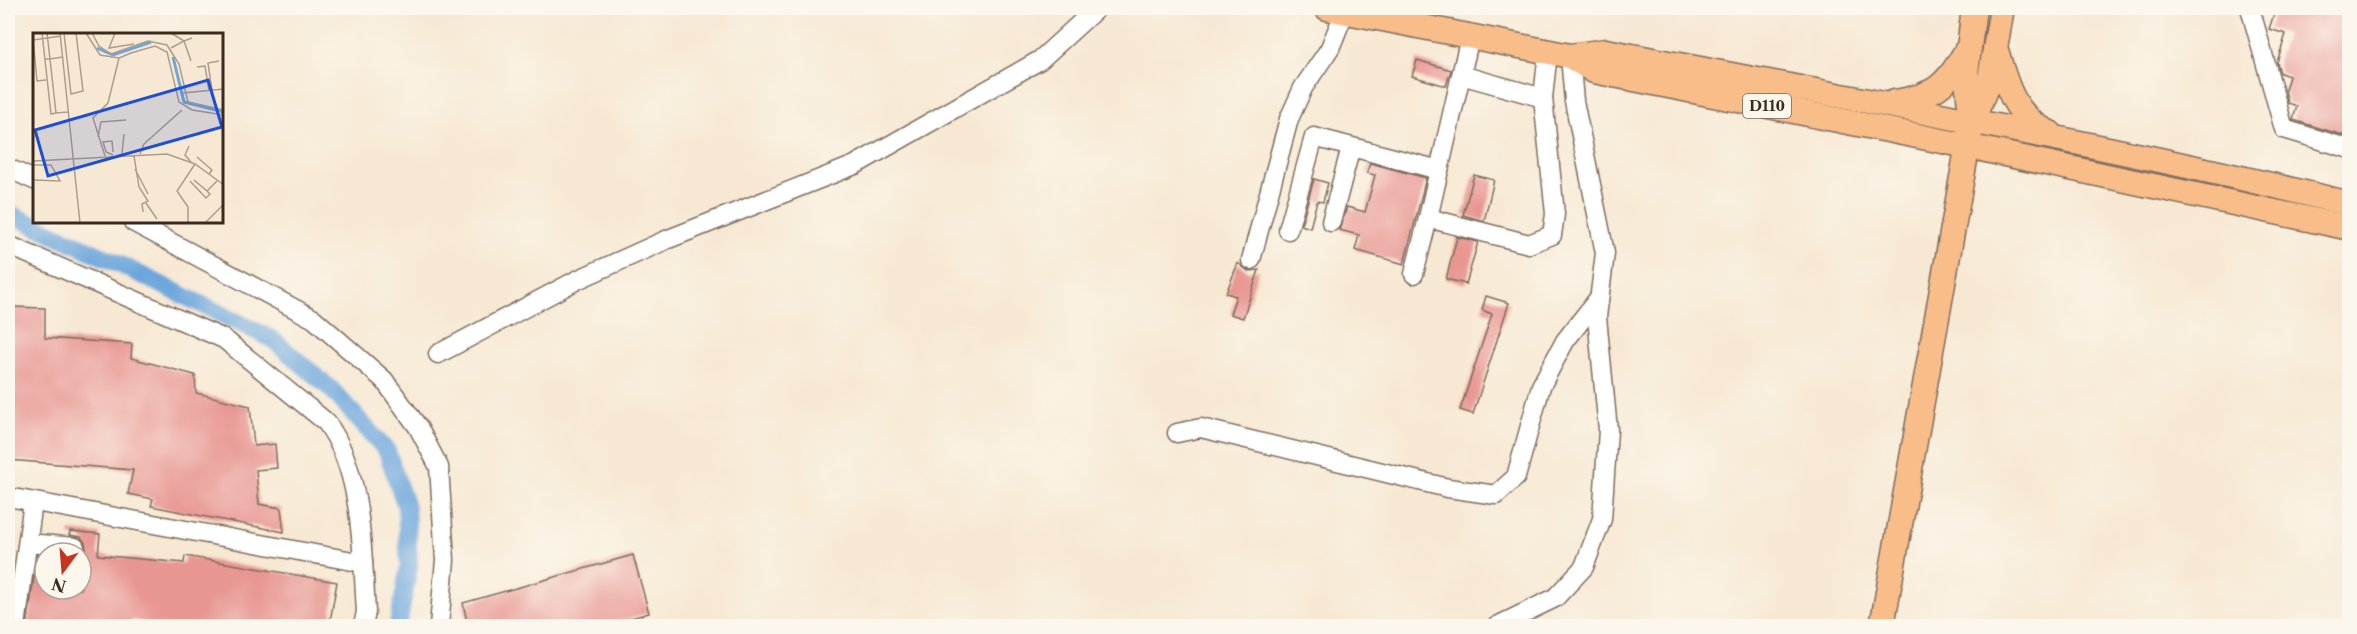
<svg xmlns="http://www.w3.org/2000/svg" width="2357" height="634" font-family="'Libre Caslon Text',serif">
  <rect width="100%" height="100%" fill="#fbf7ec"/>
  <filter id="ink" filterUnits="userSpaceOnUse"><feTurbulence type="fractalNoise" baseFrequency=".0167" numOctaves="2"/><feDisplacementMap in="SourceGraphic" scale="12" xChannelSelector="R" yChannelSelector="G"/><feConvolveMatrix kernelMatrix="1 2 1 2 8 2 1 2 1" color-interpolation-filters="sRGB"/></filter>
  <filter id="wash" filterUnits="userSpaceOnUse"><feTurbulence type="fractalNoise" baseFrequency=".008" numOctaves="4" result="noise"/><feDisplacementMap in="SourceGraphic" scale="24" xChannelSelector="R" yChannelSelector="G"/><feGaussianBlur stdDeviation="1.35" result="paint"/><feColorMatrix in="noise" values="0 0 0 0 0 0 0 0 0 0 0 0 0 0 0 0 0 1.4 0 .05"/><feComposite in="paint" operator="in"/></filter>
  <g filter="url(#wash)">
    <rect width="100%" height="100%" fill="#f7e8d3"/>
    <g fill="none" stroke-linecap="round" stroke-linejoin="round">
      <polyline stroke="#6ca6dc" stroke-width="18" points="8,213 117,263 272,339 331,389 387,451 406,507 409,566 398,626"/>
    </g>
    <g id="blocks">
      <g fill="#e89692">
        <polygon points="2276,8 2349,8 2349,137 2293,120 2297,106 2288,103 2285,90 2289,76 2280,73 2277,62 2286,34 2269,29"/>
        <polygon points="1417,60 1451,70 1446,86 1412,76"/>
        <polygon points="1370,163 1426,178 1404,264 1355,250 1359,235 1339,230 1347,207 1365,212 1375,175 1367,173"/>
        <polygon points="1474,175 1494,180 1484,221 1463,215"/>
        <polygon points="1314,179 1328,183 1323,202 1317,201 1310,228 1301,225"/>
        <polygon points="1457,237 1478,242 1466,284 1446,279"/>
        <polygon points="1238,263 1248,271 1259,270 1243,318 1230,314 1236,296 1226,293"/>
        <polygon points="1486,296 1509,303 1473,414 1460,410 1492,314 1482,310"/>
        <polygon points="8,307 45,308 45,338 132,344 131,358 195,375 196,393 250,406 254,446 275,444 277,468 256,470 259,504 281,508 284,532 151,506 153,499 128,494 133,470 8,460"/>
        <polygon points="70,531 100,534 98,555 184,563 185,556 337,582 329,627 173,627 131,620 130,627 27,627 37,555 45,556 45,589 81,589 81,556 86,549 85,543 81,537 69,535"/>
        <polygon points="633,555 649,613 599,627 468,627 463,603"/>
      </g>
    </g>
  </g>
  <g filter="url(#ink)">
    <use href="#blocks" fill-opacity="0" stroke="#7d6c5d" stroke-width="1.5"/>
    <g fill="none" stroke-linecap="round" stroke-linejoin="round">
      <g stroke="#7d6c5d" stroke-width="21">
        <g id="minor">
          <polyline points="2250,8 2284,129 2350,149"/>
          <polyline points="1461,75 1428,218 1529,244 1552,235 1555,214 1543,98 1461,75 1470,37"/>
          <polyline points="1543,98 1548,51"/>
          <polyline points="8,168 34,180"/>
          <polyline points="133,222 314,319 384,380 418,427 439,467 445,560 439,626"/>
          <polyline points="1331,222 1351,147"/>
          <polyline points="1288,230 1314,137 1439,170"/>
          <path d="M8,245L224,339L326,422C363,471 362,552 366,612L363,626"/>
          <polyline points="1251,260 1289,119 1303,88 1330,48 1345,11"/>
          <polyline points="1414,274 1428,218"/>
          <polyline points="438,354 577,280 666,240 855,165 1040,60 1097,8"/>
          <polyline points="1177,433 1201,428 1448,488 1496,495 1516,477 1541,386 1565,341 1598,299"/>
          <polyline points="8,497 363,563"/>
          <polyline points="28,543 75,547"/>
          <polyline points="16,626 33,502"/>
          <polyline points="1497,626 1555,598 1584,567 1602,519 1608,430 1597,317 1605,253 1574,101 1570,56"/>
        </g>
      </g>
      <g stroke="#7d6c5d" stroke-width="27">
        <g id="major">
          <path d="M1327,8L1570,56L1606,51C1855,99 2104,143 2350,204"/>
          <path d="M1997,53C2006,86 2016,119 2050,133"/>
          <polyline points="1570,56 1594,71 1967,146 2350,228"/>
          <path d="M1894,102C1934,96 1947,86 1966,51"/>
          <polyline points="1972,121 1966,72 1974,8"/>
          <polyline points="1882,626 1972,121 1990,78 2002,8"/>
        </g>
      </g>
      <use href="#minor" stroke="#fff" stroke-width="18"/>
      <use href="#major" stroke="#f8bd89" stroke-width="24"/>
    </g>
  </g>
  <g text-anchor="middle" stroke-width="5" stroke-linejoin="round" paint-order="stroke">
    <rect fill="#fbf7ec" stroke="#75685c" stroke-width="1.5" x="1743" y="94" width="48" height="24" rx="4.5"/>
    <g font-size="15" font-weight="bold" fill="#3b2a1e">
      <text x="1767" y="111">D110</text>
    </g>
  </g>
  <g transform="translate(33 33)">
    <rect width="190" height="190" fill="#f7e8d3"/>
    <path fill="none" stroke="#6ca6dc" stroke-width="3" d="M64,15L80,22L118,9M140,24L151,69L191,79"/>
    <path fill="none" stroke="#ac9c8b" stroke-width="1.5" d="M9,0L18,81L23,80M14,0L17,26L30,24M27,0L47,190M31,0L38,61L50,58L43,0M53,0L67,22L86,25M59,0L66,13L78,21L115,8L134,12L146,31L155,69L191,77M82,0L76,15L101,11M138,0L151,8L138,15M0,6L4,48L13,47M0,7L28,3M12,26H17L23,80L35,79M158,28L151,8L159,5M164,34L172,33L176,58M179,57L175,30L186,28M150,60L191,56M65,104L68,89L93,87M156,113L152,122L158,129M80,119L79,108L70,109L73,119L80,122M89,121L91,101M107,121L111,111L149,77M72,123L60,85L75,70L86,25L98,20L122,13L134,19L146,69L159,77L191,82M101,123L106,154L115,168L109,171L110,179M164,124L179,137L176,141M0,128L134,121L162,131L191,152M0,132H18L27,148L0,147M102,136L115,161M161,147L174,158L184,148M157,148L173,165L177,161L174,158M113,170L124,186M155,190V174L144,158L162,131M172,190L191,171"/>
    <path fill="#1d4ed8" fill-opacity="0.15" stroke="#1d4ed8" stroke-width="3" d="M175,47L189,94L15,143L2,97Z"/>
    <rect width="190" height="190" fill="none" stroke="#3b2a1e" stroke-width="3"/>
  </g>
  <rect width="2357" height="634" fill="none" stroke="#fbf7ec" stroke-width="30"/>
  <g transform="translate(63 571) rotate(196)"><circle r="28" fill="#fbf7ec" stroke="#aea59a" stroke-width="1.5"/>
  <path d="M0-4.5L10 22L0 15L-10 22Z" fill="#c8321e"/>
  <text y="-9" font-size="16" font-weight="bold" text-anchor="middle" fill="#3b2a1e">N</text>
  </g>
</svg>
